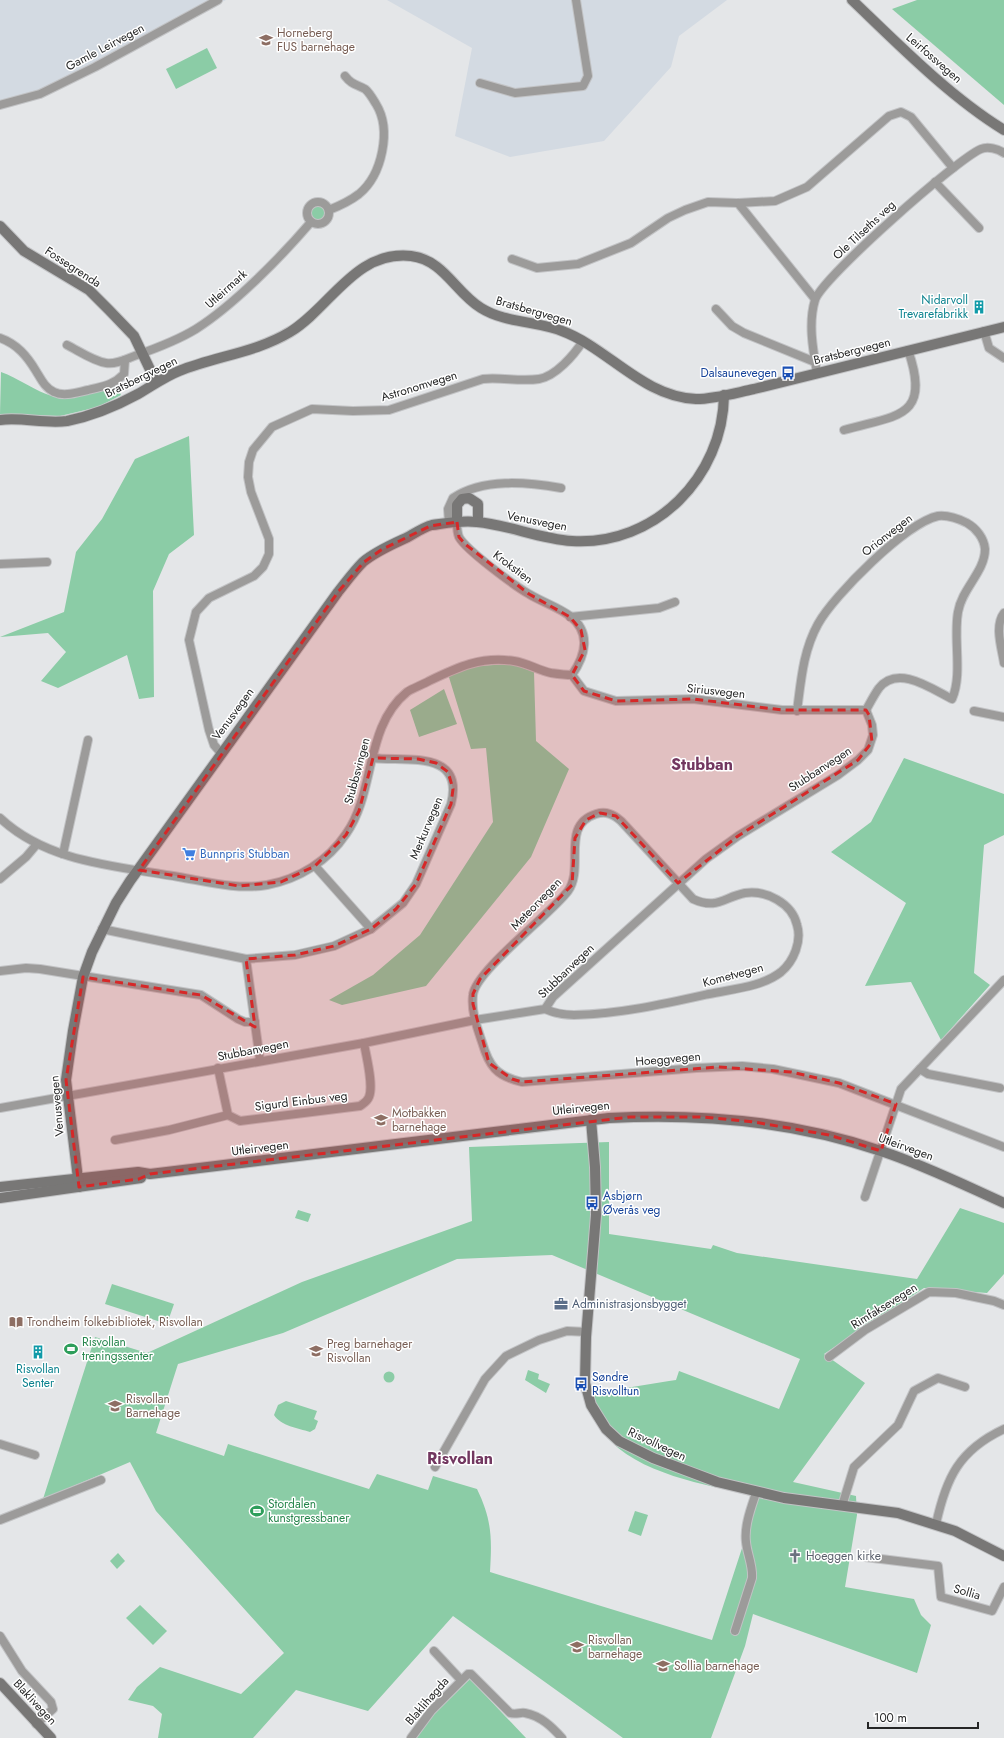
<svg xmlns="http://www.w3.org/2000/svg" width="1004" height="1738" font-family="Jost,sans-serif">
  <rect width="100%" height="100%" fill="#e4e6e8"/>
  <g fill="#d3dae2">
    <polygon points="0,0 226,0 38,93 0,102"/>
    <polygon points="387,0 727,0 679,36 671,67 604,141 510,157 455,136 472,48"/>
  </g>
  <g fill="#8bcca6" fill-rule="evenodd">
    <polygon points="917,0 1004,0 1004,105 892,9"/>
    <polygon points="207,48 217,68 176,89 166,69"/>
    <circle cx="318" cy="213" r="8"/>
    <path d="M1,372C18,378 37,392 52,396C66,400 101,389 116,385L121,395L98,407L60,416L0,414Z"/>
    <polygon points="189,436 194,535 169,554 153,591 154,697 139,699 127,655 58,688 41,681 66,652 48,633 0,637 64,612 76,552 102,519 135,459"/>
    <polygon points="512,664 534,672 536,741 569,769 531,857 426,986 342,1005 329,1000 373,975 420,935 493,822 486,748 471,749 448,674 478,666"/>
    <polygon points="444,689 457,724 419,737 410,710"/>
    <polygon points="904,758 1004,794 1004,835 984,845 974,973 990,985 941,1040 911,982 865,986 906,903 831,852 871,822"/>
    <path d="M609,1142V1234L711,1249L713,1245L737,1253L917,1279L960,1208L1004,1223V1274L987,1293L924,1288L824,1354L865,1383L793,1482L856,1496L857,1515L845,1587L914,1599L921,1615L931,1625L917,1673L753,1614L745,1646L711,1738H623L453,1616L368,1711L296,1690L253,1738H158L162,1714L153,1706L128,1700L137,1687L160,1667L241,1694L284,1653L156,1511L130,1462L43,1499L95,1337L147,1353L302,1282L472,1221L469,1147ZM552,1255L800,1359L779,1409L679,1371L676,1380L669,1381L589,1394C593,1404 598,1426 604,1434C638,1475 705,1484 754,1496L745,1539L712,1640L490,1572C492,1538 492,1520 477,1489L433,1476L428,1490L377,1474L369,1489L228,1444L224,1456L156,1433L178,1364L283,1333L457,1259Z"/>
    <polygon points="298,1210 311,1214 308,1222 295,1218"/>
    <polygon points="112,1284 174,1304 167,1324 105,1304"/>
    <polygon points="528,1370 539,1374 538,1379 550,1384 546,1393 525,1380"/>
    <circle cx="389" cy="1377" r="5.5"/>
    <path d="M286,1401L317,1411L314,1419L318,1421L315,1429L310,1432C298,1428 281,1426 274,1415L278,1405Z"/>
    <polygon points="635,1511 648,1515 641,1536 628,1531"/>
    <polygon points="118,1553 125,1561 117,1569 110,1561"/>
    <polygon points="140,1605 167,1631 153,1645 126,1618"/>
    <polygon points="470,1679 526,1738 416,1738 430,1718"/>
  </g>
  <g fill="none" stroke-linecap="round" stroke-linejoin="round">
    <g stroke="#c2c3c5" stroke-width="10">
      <g id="street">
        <polyline points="480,83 515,93 583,86 588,76 576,0"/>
        <polyline points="0,105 40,94 95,67 218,0"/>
        <polyline points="935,182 979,228"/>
        <circle cx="318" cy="213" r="11"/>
        <polyline points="738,203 815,299"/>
        <path d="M329,210C339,206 350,201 359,194C382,175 392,130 376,104C373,99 369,92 365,89C356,84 352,85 345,76"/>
        <polyline points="512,259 537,268 578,264 631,243 668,218 685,210 708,202 738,203 775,201 807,187 889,116 901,112 911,117 953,168"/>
        <polyline points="716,309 732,326 744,333 815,362"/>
        <polyline points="984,331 989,348 1004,358"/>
        <path d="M0,338C17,344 27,356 36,371C41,379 45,388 54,392C64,397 78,392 88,390C103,386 112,386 124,374L125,360"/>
        <path d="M67,345C79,351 93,361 106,363C116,365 128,358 137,355C157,348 178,340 196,329C234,305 281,257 311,222"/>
        <path d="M817,373C813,350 808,323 815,300C822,278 957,159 981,149C988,146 998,149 1004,153"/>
        <path d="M844,430C896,415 932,419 908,350"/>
        <path d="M449,523L448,509L453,498C483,478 526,482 561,488"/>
        <polyline points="0,564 47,562"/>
        <path d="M1004,613C994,626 1002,649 1004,663"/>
        <polyline points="570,617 659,608 675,602"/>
        <polyline points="572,675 584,691 616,701 693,699 782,710 866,710"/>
        <path d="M797,711C801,681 803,651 818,624C834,595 906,523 938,516C947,515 959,519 967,523C976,528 984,538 985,549C985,572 962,588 958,612C953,639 963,674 952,699C932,689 898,664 879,688C874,695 870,703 866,710"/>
        <polyline points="974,711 1004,717"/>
        <path d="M221,753L214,745L209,730L189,640L196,612L209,598L254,576L263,567L269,554V539L251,492L248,477L249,462L253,450L272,427L312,409L353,411L389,410L483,379C502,377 520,382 539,379C556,376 574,355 583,341"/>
        <path d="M0,818C48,863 117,866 179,877C208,882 238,890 267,885C299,879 328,861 346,834C376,792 364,727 407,692C413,688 422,685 429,681C458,667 481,656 514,661C527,663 538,670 551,673C558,674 565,675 572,675C585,656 592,633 570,616C558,607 542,602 529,594C515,586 466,550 459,537C457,532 457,526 457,522"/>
        <polyline points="63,854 88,740"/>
        <polyline points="315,866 371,929"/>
        <polyline points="0,879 26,857 37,844"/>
        <path d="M102,929L246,959L295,955L334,946L371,929L403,903L416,884L451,804C465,749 405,762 373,758"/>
        <polyline points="246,959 260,1060"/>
        <polyline points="0,971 26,968 40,969 201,995 238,1019 245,1022 255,1022"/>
        <path d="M545,1009C554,1013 563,1015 574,1015C620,1014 664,1004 709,994C732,989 762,987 781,972C794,961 802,941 797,925C792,903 766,890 745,893C724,897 717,910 693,899L621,821C613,814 606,811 596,814C560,825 585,868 568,891C551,914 475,971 473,995C471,1011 477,1027 482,1042C489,1066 496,1076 522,1082L696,1068L742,1066L773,1069L839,1083L1004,1147"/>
        <path d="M218,1068L228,1115L240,1121L360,1106C364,1103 367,1102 369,1097C374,1085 366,1056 364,1043"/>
        <polyline points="920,1069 928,1074 1000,1088"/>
        <polyline points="0,1108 364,1043 475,1020 545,1009 553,997 706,859 738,836 838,775 858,760 868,750 873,735 872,725 866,710"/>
        <polyline points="115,1140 169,1130 228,1115"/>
        <polyline points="865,1197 901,1089 1004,980"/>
        <polyline points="829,1357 865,1330 929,1292 956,1293 994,1301 1004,1305"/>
        <polyline points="0,1444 35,1455"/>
        <polyline points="435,1467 485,1379 506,1356 539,1340 567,1331 587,1332"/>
        <polyline points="842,1506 854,1467 898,1425 914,1391 938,1378 965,1387"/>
        <polyline points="0,1520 101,1480"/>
        <path d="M936,1524C946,1478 959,1450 1004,1429"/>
        <polyline points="865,1557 938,1566 941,1597 992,1611 1004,1587"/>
        <path d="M735,1631L752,1578C753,1565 747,1554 746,1542C744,1526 751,1508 756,1493"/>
        <polyline points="0,1636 22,1671 51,1702 53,1709 36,1724"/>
        <polyline points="434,1651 461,1680"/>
        <path d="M411,1738L431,1711L468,1674H471L510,1713C516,1715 520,1712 525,1713C541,1716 552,1727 562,1738"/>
      </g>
    </g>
    <g stroke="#c2c3c5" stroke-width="12">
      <g id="secondary">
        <path d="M852,0C898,44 950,97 1004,130"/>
        <polyline points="0,226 24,251 89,290 109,310 134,336 156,382"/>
        <path d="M0,420C22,417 45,424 67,421C92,416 116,406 138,394C152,386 164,377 179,371C216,356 255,353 290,332C331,307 355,250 411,256C444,260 455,292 481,308C505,323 536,321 562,331C608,348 643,397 696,399C715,399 735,393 754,389L1004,327"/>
        <polyline points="457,522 457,505 462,499 469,498 478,504 478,522"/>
        <polyline points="591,1120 595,1167 596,1215 586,1337 585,1383 591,1405 606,1429 619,1441 653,1458 717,1482 784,1498 898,1513 955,1531 1004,1556"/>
        <path d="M0,1187L138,1172L150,1174L175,1171L609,1118C702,1113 793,1121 881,1151C924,1165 964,1185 1004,1203"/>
        <path d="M79,1187L66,1080L73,1031L83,977L92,952L116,903L130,881L338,592C346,582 354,571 363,562C376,551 393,544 408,537C415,533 424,527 432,525C447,523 462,520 477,522C509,525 540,539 572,541C655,546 723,477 724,395"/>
        <polyline points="0,1198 141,1178"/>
        <polyline points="0,1683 51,1738"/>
      </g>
    </g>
    <use href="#street" stroke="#9c9b9a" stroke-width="8"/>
    <use href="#secondary" stroke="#787776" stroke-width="10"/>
  </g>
  <path fill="#d62828" fill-opacity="0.2" stroke="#d62828" stroke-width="3" stroke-dasharray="8 5" stroke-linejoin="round" d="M457,522L459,537L465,544L529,594L570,617L581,630L585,650L572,675L584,691L616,701L693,699L782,710H866L869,715L872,742L858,760L738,836L678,883L616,816L600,813L586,820L575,838L572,885L480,979L473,994V1004L489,1063L512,1079L522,1082L718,1067L791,1072L839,1083L896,1104L881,1151L829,1135L754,1122L704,1117H630L150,1174L139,1179L79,1187L66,1080L83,977L201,995L255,1027L246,959L295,955L334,946L371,929L396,909L416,884L451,804L453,789L448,772L436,763L418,759L373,758L359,811L346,835L315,866L281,882L239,886L139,870L338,592L364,562L381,550L430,526Z"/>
  <defs>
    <g id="school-bare" transform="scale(1.08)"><path d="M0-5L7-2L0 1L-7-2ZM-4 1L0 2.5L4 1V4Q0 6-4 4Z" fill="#8d6e63" stroke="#fff" stroke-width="2.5" paint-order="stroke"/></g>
    <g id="building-bare" transform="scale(1.08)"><path d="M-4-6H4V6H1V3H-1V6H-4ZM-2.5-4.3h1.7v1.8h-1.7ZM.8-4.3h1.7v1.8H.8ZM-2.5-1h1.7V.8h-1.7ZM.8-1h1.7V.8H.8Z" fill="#0f9aa8" stroke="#fff" stroke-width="2.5" paint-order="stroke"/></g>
    <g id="bus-bare" transform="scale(1.08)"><path d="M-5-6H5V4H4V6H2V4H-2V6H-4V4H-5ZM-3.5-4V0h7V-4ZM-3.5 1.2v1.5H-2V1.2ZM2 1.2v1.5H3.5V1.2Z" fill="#1a4fb4" stroke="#fff" stroke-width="2.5" paint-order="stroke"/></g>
    <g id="supermarket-bare" transform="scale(1.08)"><path d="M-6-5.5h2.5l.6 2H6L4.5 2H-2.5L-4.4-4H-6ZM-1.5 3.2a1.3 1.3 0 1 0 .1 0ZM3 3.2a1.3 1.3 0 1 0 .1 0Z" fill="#3f7fe0" stroke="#fff" stroke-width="2.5" paint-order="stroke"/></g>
    <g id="office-bare" transform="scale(1.08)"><path d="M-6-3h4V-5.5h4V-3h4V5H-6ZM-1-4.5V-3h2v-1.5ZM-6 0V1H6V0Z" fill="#5c6f8a" stroke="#fff" stroke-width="2.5" paint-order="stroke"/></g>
    <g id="library-bare" transform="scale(1.08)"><path d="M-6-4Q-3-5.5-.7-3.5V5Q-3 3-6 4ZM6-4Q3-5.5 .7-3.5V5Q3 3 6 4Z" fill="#8d6e63" stroke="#fff" stroke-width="2.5" paint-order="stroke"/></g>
    <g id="stadium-bare" transform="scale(1.08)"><path d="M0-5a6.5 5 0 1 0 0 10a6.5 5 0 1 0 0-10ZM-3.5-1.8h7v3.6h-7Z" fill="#2e9e5b" stroke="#fff" stroke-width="2.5" paint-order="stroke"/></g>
    <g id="church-bare" transform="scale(1.08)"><path d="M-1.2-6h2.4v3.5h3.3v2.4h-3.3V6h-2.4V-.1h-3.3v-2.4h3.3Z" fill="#6b7280" stroke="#fff" stroke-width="2.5" paint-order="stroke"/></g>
  </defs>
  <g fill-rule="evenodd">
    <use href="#school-bare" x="266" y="40"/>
    <use href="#building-bare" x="979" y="307"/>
    <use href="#bus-bare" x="788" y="373"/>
    <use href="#supermarket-bare" x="189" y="854"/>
    <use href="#school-bare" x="381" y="1120"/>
    <use href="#bus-bare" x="592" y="1203"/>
    <use href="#office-bare" x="561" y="1304"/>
    <use href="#library-bare" x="16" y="1322"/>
    <use href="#stadium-bare" x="71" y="1349"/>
    <use href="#school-bare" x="316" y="1351"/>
    <use href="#building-bare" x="38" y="1352"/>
    <use href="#bus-bare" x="581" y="1384"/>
    <use href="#school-bare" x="115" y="1406"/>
    <use href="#stadium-bare" x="257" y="1511"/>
    <use href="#church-bare" x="795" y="1556"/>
    <use href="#school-bare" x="577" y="1647"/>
    <use href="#school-bare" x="663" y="1666"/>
  </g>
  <g text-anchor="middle" stroke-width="3" stroke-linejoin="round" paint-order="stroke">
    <g font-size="12" fill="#785e54" stroke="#fff" text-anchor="start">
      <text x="277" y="37">Horneberg<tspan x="277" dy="14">FUS barnehage</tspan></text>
      <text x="392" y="1117">Motbakken<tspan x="392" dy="14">barnehage</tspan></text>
      <text x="27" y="1326">Trondheim folkebibliotek, Risvollan</text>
      <text x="327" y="1348">Preg barnehager<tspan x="327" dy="14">Risvollan</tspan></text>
      <text x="126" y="1403">Risvollan<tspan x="126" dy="14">Barnehage</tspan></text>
      <text x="588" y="1644">Risvollan<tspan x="588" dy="14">barnehage</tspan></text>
      <text x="674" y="1670">Sollia barnehage</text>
    </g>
    <g font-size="12" fill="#252626" stroke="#fff">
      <text transform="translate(105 47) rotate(-28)" y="4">Gamle Leirvegen</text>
      <text transform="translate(934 58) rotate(41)" y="4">Leirfossvegen</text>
      <text transform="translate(864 230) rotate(-43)" y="4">Ole Tilseths veg</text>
      <text transform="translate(73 267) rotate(33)" y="4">Fossegrenda</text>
      <text transform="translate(226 289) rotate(-42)" y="4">Utleirmark</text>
      <text transform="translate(534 311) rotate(16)" y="4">Bratsbergvegen</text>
      <text transform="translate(852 351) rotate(-14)" y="4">Bratsbergvegen</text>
      <text transform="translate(141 377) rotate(-26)" y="4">Bratsbergvegen</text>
      <text transform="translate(419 386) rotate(-17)" y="4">Astronomvegen</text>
      <text transform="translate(537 521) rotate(11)" y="4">Venusvegen</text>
      <text transform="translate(887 535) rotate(-38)" y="4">Orionvegen</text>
      <text transform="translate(513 567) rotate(37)" y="4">Krokstien</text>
      <text transform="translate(716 691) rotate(6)" y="4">Siriusvegen</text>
      <text transform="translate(233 714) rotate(-54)" y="4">Venusvegen</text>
      <text transform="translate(820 769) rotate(-33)" y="4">Stubbanvegen</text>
      <text transform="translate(357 771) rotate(-75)" y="4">Stubbsvingen</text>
      <text transform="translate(426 828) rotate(-67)" y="4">Merkurvegen</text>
      <text transform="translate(536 904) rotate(-46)" y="4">Meteorvegen</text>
      <text transform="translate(566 971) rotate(-44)" y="4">Stubbanvegen</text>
      <text transform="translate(733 975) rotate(-15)" y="4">Kometvegen</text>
      <text transform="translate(253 1050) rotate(-11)" y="4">Stubbanvegen</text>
      <text transform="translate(668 1059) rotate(-5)" y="4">Hoeggvegen</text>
      <text transform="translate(301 1101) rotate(-7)" y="4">Sigurd Einbus veg</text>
      <text transform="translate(57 1106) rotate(-95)" y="4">Venusvegen</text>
      <text transform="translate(581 1108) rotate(-6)" y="4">Utleirvegen</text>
      <text transform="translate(906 1147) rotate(20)" y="4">Utleirvegen</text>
      <text transform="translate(260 1148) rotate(-7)" y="4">Utleirvegen</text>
      <text transform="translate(884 1306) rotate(-32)" y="4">Rimfaksevegen</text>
      <text transform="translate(657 1444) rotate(25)" y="4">Risvollvegen</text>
      <text transform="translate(967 1592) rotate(16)" y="4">Sollia</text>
      <text transform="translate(427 1701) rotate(-49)" y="4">Blaklihøgda</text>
      <text transform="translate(35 1702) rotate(47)" y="4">Blaklivegen</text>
    </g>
    <g font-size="12" fill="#0d838f" stroke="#fff" text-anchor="end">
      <text x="968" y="304">Nidarvoll<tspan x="968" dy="14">Trevarefabrikk</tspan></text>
      <text x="38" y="1373" text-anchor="middle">Risvollan<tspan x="38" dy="14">Senter</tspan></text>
    </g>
    <g font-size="12" fill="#164399" stroke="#fff" text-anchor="start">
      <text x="777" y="377" text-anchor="end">Dalsaunevegen</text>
      <text x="603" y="1200">Asbjørn<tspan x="603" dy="14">Øverås veg</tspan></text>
      <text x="592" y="1381">Søndre<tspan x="592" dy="14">Risvolltun</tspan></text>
    </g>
    <g font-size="12" fill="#366cbe" stroke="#fff" text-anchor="start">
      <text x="200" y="858">Bunnpris Stubban</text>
    </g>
    <g font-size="12" fill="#4e5e75" stroke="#fff" text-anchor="start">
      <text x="572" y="1308">Administrasjonsbygget</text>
    </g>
    <g font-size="12" fill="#27864d" stroke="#fff" text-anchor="start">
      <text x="82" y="1346">Risvollan<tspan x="82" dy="14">treningssenter</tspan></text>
      <text x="268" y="1508">Stordalen<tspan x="268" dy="14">kunstgressbaner</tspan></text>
    </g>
    <g font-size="12" fill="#5b616d" stroke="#fff" text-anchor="start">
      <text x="806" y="1560">Hoeggen kirke</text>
    </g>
    <g font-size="16" font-weight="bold" fill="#723760" stroke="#fff">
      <text x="702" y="770">Stubban</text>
      <text x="460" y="1464">Risvollan</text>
    </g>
  </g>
  <path d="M868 1722v6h110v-6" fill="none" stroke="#252626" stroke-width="2"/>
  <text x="874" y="1722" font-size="12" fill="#252626" stroke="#ffffff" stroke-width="3" paint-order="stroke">100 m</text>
</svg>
